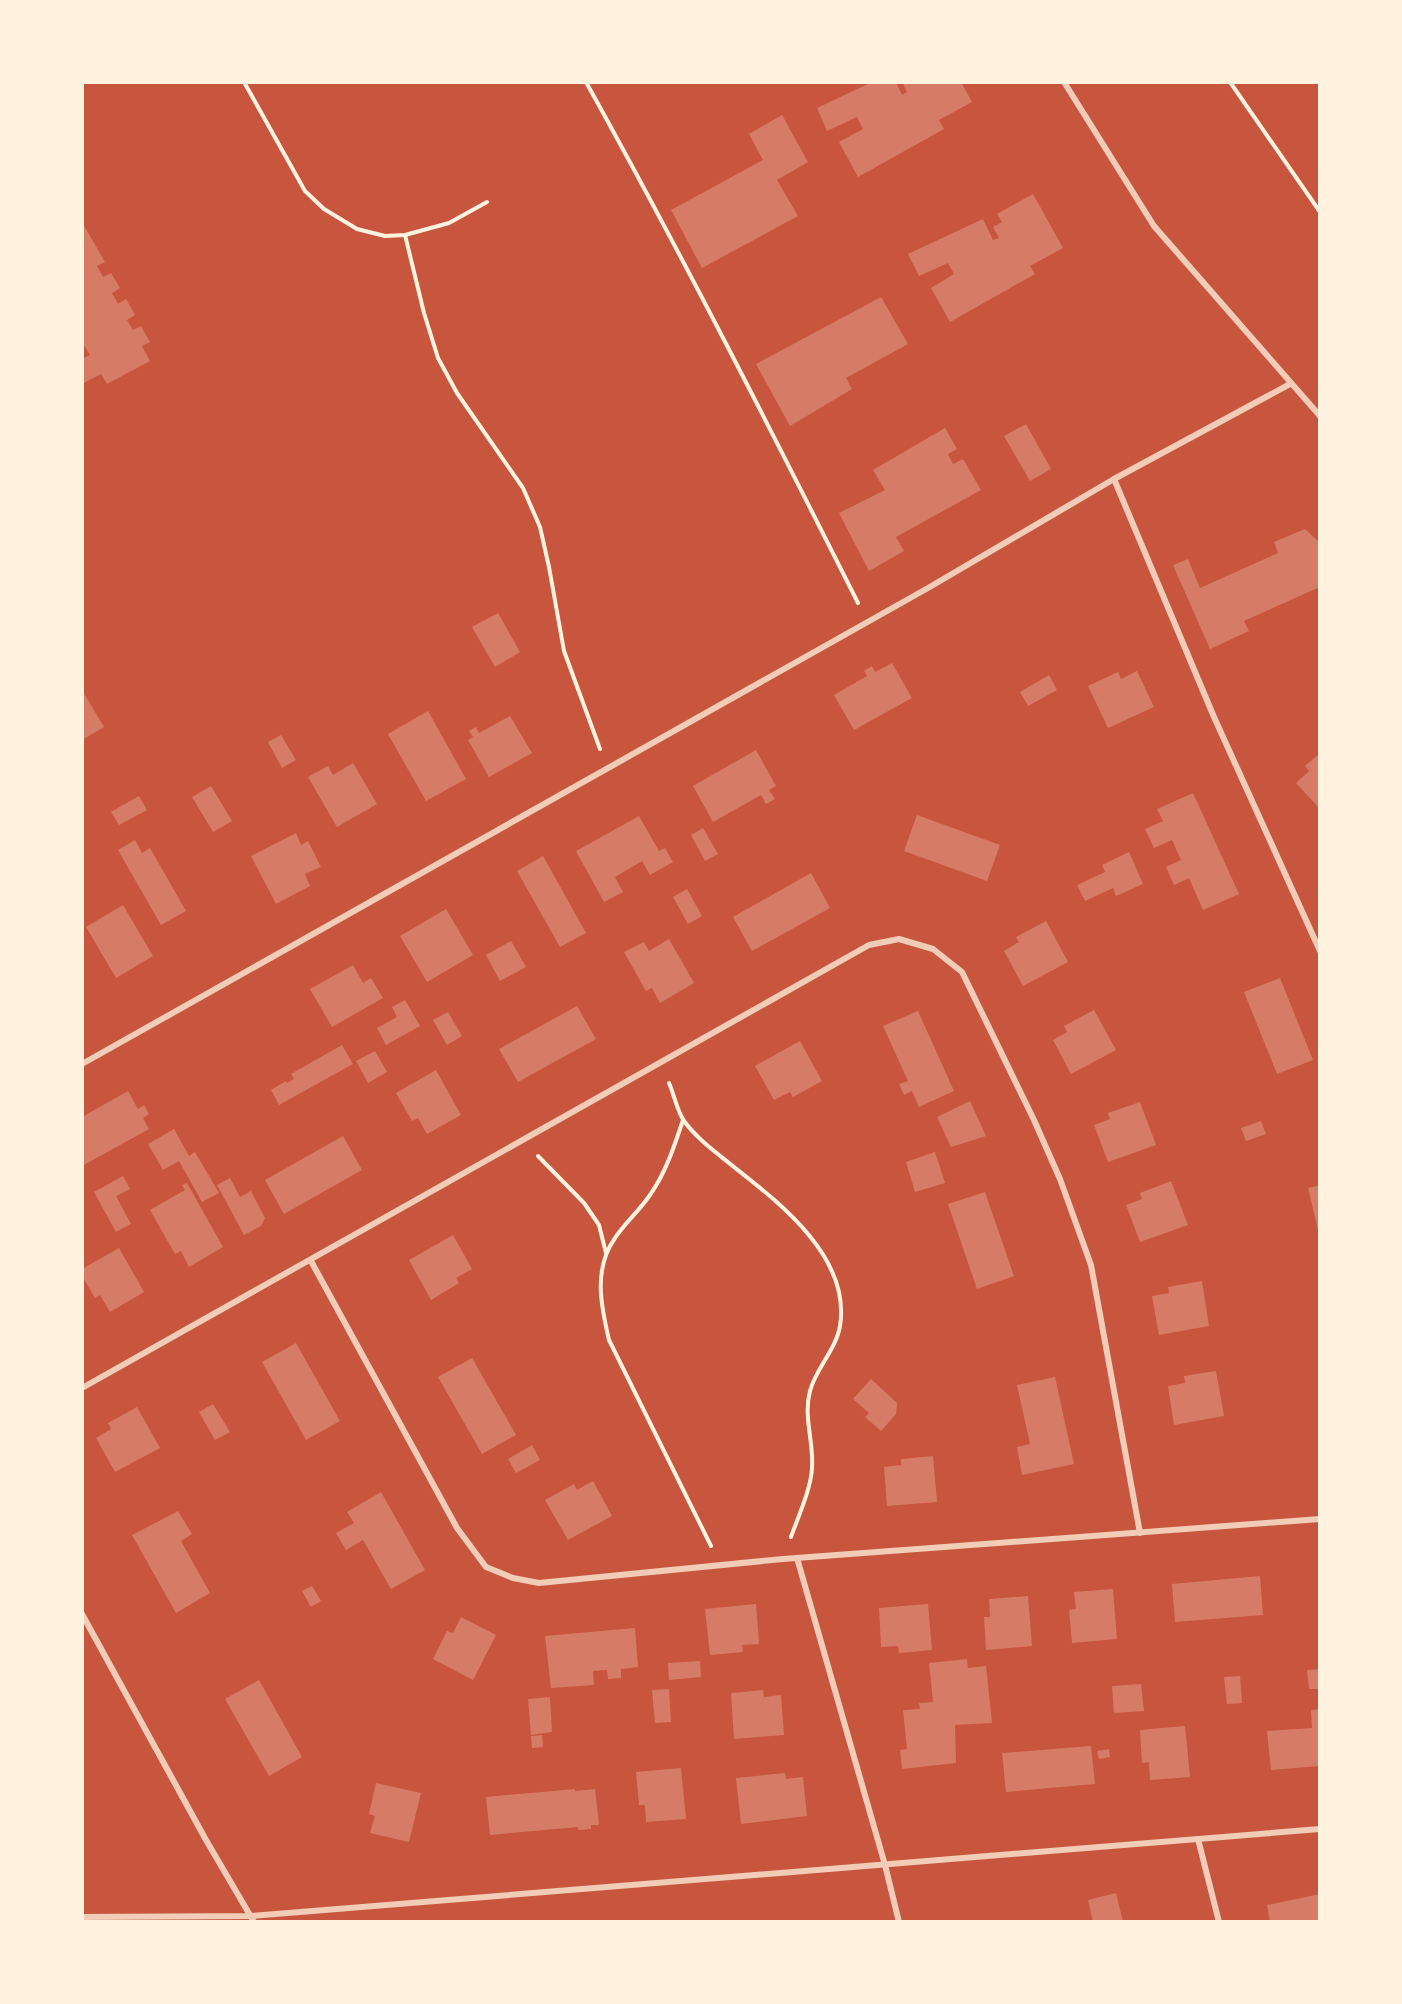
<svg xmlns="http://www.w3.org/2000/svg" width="1402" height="2004" font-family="'Nunito Sans',sans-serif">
  <rect width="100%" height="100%" fill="#c8553d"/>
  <g fill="#d67c66">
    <polygon points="872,82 896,82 902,95 907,92 902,82 961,82 972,102 939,120 944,129 858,177 839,142 863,129 857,117 827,131 817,108"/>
    <polygon points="782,115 808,162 777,180 798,216 702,268 671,210 763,160 749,134"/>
    <polygon points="1033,194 1063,248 1030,266 1035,274 950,322 931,288 954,274 948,263 919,276 908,254 983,219 993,240 999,238 993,227 1002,222 997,214"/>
    <polygon points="82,222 105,262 97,266 103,277 111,273 120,288 112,293 118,304 126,299 135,315 127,320 133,330 141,326 150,342 142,346 150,361 107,384 101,374 82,384 82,359 90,355 82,342"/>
    <polygon points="881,297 908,344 846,378 852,389 790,426 756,364"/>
    <polygon points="1026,424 1051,469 1030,481 1004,436"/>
    <polygon points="945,428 957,449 948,454 953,464 963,459 981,490 896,537 904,551 869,571 839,513 885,490 873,470"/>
    <polygon points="1305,529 1320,543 1320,587 1244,621 1249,631 1210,649 1173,565 1188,559 1200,588 1278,553 1274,542"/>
    <polygon points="498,613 520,652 495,667 472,627"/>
    <polygon points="892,663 912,698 854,730 834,695 867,676 864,671 872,666 875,672"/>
    <polygon points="1137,671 1154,707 1108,728 1088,686 1118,672 1121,679"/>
    <polygon points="1049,675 1057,690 1028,706 1020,692"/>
    <polygon points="82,690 104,727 82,740"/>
    <polygon points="428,711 466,779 426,801 388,734"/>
    <polygon points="510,716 532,753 489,777 468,740 473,737 469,731 476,727 479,733"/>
    <polygon points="281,735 296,760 282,768 268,742"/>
    <polygon points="756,750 776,786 769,790 775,799 766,804 761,795 713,822 693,786"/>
    <polygon points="1320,753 1320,809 1296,783 1309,771 1305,766"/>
    <polygon points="353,763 377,804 337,827 308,777 328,766 333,775"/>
    <polygon points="211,786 232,821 213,832 192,797"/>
    <polygon points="1193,793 1239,894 1203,910 1189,878 1174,885 1166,867 1181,860 1172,840 1154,848 1145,829 1163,821 1157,809"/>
    <polygon points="139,796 147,810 119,825 111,812"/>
    <polygon points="917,815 1000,845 987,881 904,851"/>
    <polygon points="639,816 659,851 665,848 673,862 650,875 642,861 615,877 623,892 604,902 576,851"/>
    <polygon points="703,828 718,854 705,861 691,835"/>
    <polygon points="296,833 301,845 308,841 321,867 305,874 310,886 276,904 251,856"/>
    <polygon points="135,840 142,853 150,848 186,911 161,925 118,850"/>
    <polygon points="1129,852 1143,884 1116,896 1113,888 1085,901 1077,885 1105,872 1102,865"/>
    <polygon points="543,856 586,933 560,947 517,871"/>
    <polygon points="811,873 830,908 752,951 733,917"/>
    <polygon points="687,889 702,916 688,924 673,897"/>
    <polygon points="123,905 153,956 116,978 86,927"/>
    <polygon points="446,909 473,955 427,982 400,936"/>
    <polygon points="1046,921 1068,962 1023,986 1004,951 1019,942 1016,937"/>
    <polygon points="669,939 694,983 660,1003 652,988 646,991 624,952 644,942 649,951"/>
    <polygon points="511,941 526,967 500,981 486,955"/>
    <polygon points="353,965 363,983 371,978 383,998 332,1027 310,989"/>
    <polygon points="1280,978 1313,1060 1277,1074 1244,992"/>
    <polygon points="405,1000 420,1026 386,1045 377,1028 397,1017 392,1007"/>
    <polygon points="577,1006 596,1039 518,1082 499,1049"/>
    <polygon points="1094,1010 1116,1050 1071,1074 1053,1040 1067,1032 1064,1026"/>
    <polygon points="918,1011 954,1091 919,1107 912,1091 904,1095 899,1084 908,1081 883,1026"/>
    <polygon points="448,1012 462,1036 447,1045 433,1020"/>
    <polygon points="800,1041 822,1081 793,1097 790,1092 774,1100 755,1066"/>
    <polygon points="342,1045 353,1064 279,1105 271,1090 286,1081 287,1083 294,1079 291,1074"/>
    <polygon points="375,1051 387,1072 368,1083 356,1061"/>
    <polygon points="436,1070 461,1115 427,1134 418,1118 412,1121 396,1093"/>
    <polygon points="128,1091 138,1109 144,1105 149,1114 143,1118 149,1129 82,1166 82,1117"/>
    <polygon points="970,1101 986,1136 951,1147 937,1117"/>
    <polygon points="1140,1102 1156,1145 1108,1162 1094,1125 1110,1119 1108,1113"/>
    <polygon points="1261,1121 1266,1134 1246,1141 1241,1128"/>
    <polygon points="174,1129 189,1156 195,1152 219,1193 202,1202 179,1161 163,1170 148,1144"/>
    <polygon points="343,1136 362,1170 284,1214 265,1180"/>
    <polygon points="935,1152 945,1183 915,1192 906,1162"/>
    <polygon points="123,1176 130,1189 116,1196 131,1224 116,1232 94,1192"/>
    <polygon points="230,1178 240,1197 251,1191 265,1218 261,1226 244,1235 217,1185"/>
    <polygon points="1171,1181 1188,1225 1140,1242 1126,1205 1142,1199 1140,1193"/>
    <polygon points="187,1183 223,1247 189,1267 181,1251 175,1254 150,1210 185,1190 182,1185"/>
    <polygon points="1320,1185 1320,1234 1319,1234 1308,1188"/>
    <polygon points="985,1192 1014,1276 977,1289 948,1204"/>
    <polygon points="453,1235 472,1269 456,1278 459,1283 431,1300 409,1260"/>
    <polygon points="119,1248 144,1292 110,1312 100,1295 95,1298 82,1276 82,1269"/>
    <polygon points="1202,1281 1209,1326 1159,1335 1152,1296 1169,1293 1168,1287"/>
    <polygon points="296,1343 340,1421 306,1440 262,1362"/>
    <polygon points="472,1358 516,1435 482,1454 438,1377"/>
    <polygon points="1216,1371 1224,1416 1174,1425 1168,1386 1185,1383 1184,1376"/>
    <polygon points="1055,1377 1074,1464 1022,1475 1017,1447 1030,1444 1017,1385"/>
    <polygon points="871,1379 897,1403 896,1414 881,1431 865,1417 869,1413 853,1399"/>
    <polygon points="213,1404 230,1432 215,1440 199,1412"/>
    <polygon points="137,1407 160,1448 115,1472 96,1438 111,1429 108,1423"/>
    <polygon points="532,1445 540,1460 516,1473 508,1459"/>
    <polygon points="933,1456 937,1502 887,1506 884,1467 901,1465 901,1459"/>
    <polygon points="593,1481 612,1516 568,1540 545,1500 574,1484 577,1490"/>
    <polygon points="381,1492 425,1570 391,1589 363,1540 346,1550 336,1533 354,1523 347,1512"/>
    <polygon points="178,1511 192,1534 181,1541 210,1593 176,1613 132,1535"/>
    <polygon points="1260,1576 1263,1615 1175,1622 1172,1584"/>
    <polygon points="312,1586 321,1601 311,1607 302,1591"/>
    <polygon points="1113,1589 1117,1639 1072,1643 1069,1610 1076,1609 1074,1592"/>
    <polygon points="1028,1596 1032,1646 986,1650 984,1617 990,1617 989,1599"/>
    <polygon points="756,1604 759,1644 742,1645 743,1652 710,1655 705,1609"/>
    <polygon points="928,1604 932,1650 899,1653 898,1646 881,1647 879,1608"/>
    <polygon points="461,1617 496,1635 473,1680 433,1659 447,1631 453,1633"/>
    <polygon points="635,1628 638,1667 621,1669 621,1678 608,1679 607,1670 593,1671 594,1685 551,1688 545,1636"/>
    <polygon points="967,1659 968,1668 986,1666 992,1723 955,1725 956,1763 902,1769 900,1750 907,1749 903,1710 920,1709 919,1703 933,1702 929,1663"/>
    <polygon points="700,1661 701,1677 669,1680 668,1663"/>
    <polygon points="1320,1669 1320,1689 1309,1689 1307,1670"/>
    <polygon points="1240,1676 1242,1703 1227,1704 1224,1677"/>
    <polygon points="259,1680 302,1757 269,1776 225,1699"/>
    <polygon points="1141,1684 1144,1711 1114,1713 1112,1686"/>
    <polygon points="669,1689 671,1722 655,1723 652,1690"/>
    <polygon points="763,1690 764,1697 781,1695 784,1735 734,1739 731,1693"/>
    <polygon points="550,1697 552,1732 531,1735 528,1699"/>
    <polygon points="1320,1709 1320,1766 1271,1770 1267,1731 1312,1728 1311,1710"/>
    <polygon points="1185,1726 1190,1777 1150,1780 1149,1762 1142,1763 1140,1730"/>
    <polygon points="542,1735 543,1747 532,1748 531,1736"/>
    <polygon points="1091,1746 1095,1784 1006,1792 1002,1753"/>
    <polygon points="1109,1749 1110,1757 1099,1759 1097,1751"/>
    <polygon points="681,1768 686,1819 646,1822 645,1805 639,1805 636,1772"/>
    <polygon points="785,1773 786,1779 803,1777 807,1816 741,1824 736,1778"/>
    <polygon points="376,1783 421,1793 409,1842 370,1833 375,1816 369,1814"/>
    <polygon points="575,1789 575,1791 595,1789 599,1825 591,1825 591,1829 578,1830 578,1827 490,1835 486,1797"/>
    <polygon points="1116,1893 1123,1922 1093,1922 1088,1900"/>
    <polygon points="1320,1894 1320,1922 1270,1922 1267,1905"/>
  </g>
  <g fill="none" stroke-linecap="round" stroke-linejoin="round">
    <g stroke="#fff3e0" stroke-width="4">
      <polyline points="244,82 305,191 324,209 357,229 385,236 405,235 449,223 487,202"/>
      <path d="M586,82C681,253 770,428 858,603"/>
      <polyline points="1230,82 1320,212"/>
      <polyline points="405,235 424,313 438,358 457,393 523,488 540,527 549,567 564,651 600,749"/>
      <path d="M669,1083C674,1094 677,1111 684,1121C697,1139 717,1153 734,1167C781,1204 851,1258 840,1326C836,1350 816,1368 810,1391C803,1417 814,1442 812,1468C811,1489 798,1517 791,1537"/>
      <path d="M683,1120C674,1147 666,1172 650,1195C639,1211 625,1223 615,1238C593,1269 601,1306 609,1340L711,1546"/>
      <polyline points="538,1156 584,1203 599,1225 606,1253"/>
    </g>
    <g stroke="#f1ccb7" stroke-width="6">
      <polyline points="1064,82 1154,226 1320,416"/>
      <polyline points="1114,479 1214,717 1320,951"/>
      <polyline points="82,1064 928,588 1114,479 1290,384"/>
      <polyline points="311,1261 457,1528 486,1567 513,1578 539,1583 783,1559 1320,1519"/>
      <polyline points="82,1388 869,945 899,939 933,949 962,972 1034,1120 1060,1179 1091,1265 1140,1533"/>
      <polyline points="797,1558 885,1865 899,1922"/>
      <polyline points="82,1614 206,1840 254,1922"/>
      <polyline points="1198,1839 1219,1922"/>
      <polyline points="82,1917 251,1916 1320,1829"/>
    </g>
  </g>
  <rect width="1402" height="2004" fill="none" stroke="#fff3e0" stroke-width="168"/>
</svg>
